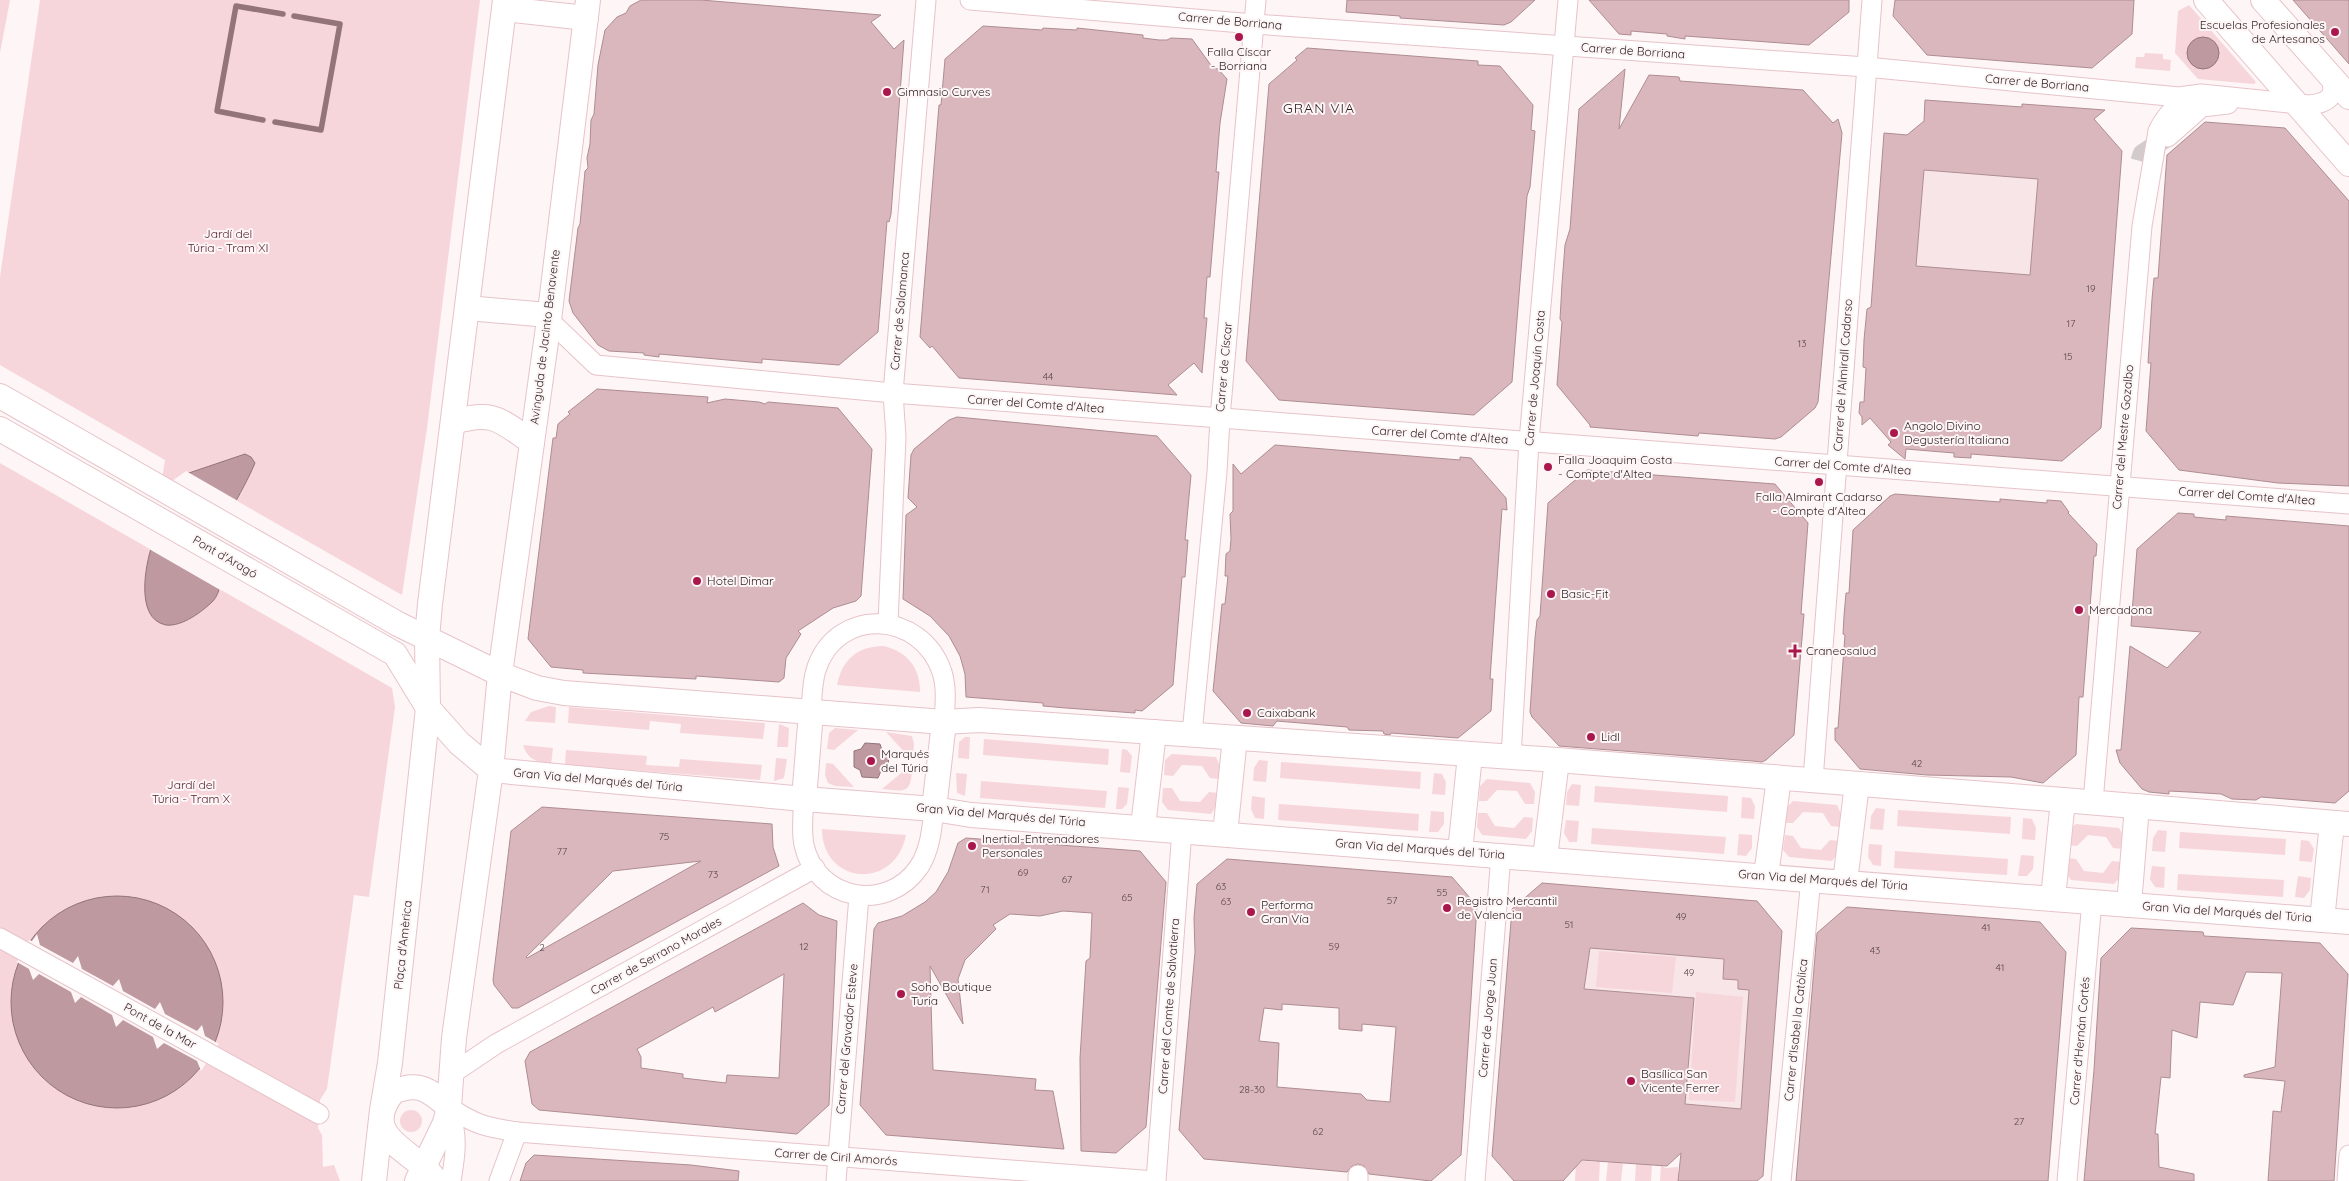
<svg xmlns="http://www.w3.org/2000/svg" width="2349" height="1181" font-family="Quicksand,sans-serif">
  <rect width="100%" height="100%" fill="#fdf5f6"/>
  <g fill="#f7e5e7">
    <polygon points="1925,100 2011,107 2039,167 2027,319 1871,305 1884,133 1908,135 1924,121"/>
    <polygon points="1590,948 1724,959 1723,979 1778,982 1765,1150 1682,1143 1694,998 1584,990"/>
  </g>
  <g fill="#f7d6db" fill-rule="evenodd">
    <polygon points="0,0 10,0 0,53"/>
    <polygon points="40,0 480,0 427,428 402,595 188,473 159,500 165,460 0,365 0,277"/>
    <path d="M2189,5L2256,82L2254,84L2198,79L2175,53L2178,11ZM2212,40C2222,49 2219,62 2207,68L2190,63L2187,54Z"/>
    <polygon points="2145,53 2163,54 2163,59 2171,60 2170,71 2135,68 2136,57 2144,57"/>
    <polygon points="0,463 392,688 395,707 369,897 354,895 327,1089 320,1100 318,1128 322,1135 323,1167 334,1165 340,1181 0,1181"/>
    <path d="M884,646C907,652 920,667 920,692L837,685C842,660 857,646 884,646Z"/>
    <polygon points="549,706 556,707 555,723 525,721 531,712"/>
    <polygon points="569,707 765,723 763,739 680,733 681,724 650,721 649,730 568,723"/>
    <polygon points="779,724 789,728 788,747 777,747"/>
    <polygon points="835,728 858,730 834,750 827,749 829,733"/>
    <polygon points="886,732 912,736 914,744 913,755 907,755"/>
    <polygon points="965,737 970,737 969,759 958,758 959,742"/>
    <polygon points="984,739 1109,749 1108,765 983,755"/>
    <path d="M523,745L553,748L551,765C537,762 528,760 523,745Z"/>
    <polygon points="1122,749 1127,750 1132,756 1130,773 1120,772"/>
    <polygon points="566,750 647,756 646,765 679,767 680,759 762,765 760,780 565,765"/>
    <polygon points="1172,754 1216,757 1220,766 1219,779 1210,778 1202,766 1182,765 1173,776 1164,775 1165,760"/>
    <polygon points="776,758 787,759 784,778 774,781"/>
    <polygon points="1259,760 1268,761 1266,782 1253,781 1254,768"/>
    <polygon points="1281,762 1421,772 1420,789 1280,778"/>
    <polygon points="826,763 833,764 854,787 835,786 828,783 825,775"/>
    <path d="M906,769H912C911,795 904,791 882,789Z"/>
    <polygon points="956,773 967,774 965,796 957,793"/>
    <polygon points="1434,773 1442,774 1446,782 1445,795 1432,794"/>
    <polygon points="1487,779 1530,783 1535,792 1534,804 1525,804 1517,791 1497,790 1487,801 1479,801 1480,786"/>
    <polygon points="981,781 1107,791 1105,808 980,798"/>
    <polygon points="1572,784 1581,785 1579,806 1566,805 1567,792"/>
    <polygon points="1595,786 1728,796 1727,812 1594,802"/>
    <polygon points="1118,787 1129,788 1127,804 1122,809 1116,809"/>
    <polygon points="1163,788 1172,788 1180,801 1200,802 1209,792 1218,793 1217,805 1211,814 1168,810 1162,802"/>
    <polygon points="1252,796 1265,798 1264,819 1255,818 1251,809"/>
    <polygon points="1742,797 1751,798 1755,806 1754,819 1741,818"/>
    <polygon points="1793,801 1837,805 1841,814 1840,827 1831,826 1823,813 1803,812 1793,823 1785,823 1786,808"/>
    <polygon points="1279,804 1419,814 1418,831 1278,820"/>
    <polygon points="1876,808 1885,809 1883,830 1870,829 1871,816"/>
    <polygon points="1898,810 2011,817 2010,834 1897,826"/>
    <polygon points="1431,811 1444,812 1444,824 1438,832 1429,832"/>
    <polygon points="1478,813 1487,813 1495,826 1514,828 1524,817 1533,818 1532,831 1526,839 1482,835 1477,827"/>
    <polygon points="2023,818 2032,819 2036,828 2035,840 2022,839"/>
    <polygon points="1566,820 1579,821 1577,842 1569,842 1564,833"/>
    <polygon points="2076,824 2119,828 2124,837 2123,849 2113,848 2106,837 2088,835 2077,846 2068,845 2072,827"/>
    <polygon points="1592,828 1726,837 1724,854 1591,844"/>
    <path d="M822,829L906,835C895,891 822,885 822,829Z"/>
    <polygon points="2158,830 2167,831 2165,852 2152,851 2153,838"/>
    <polygon points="2180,832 2286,839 2285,855 2179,848"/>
    <polygon points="1739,834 1752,835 1752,848 1746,856 1737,855"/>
    <polygon points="1785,835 1793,836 1801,848 1821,850 1830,840 1839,841 1838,853 1832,861 1789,857 1783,850"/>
    <polygon points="2301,840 2309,841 2314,849 2312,862 2299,861"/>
    <polygon points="1869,844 1882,845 1881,866 1873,865 1868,857"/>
    <polygon points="1895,851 2008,859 2007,875 1894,868"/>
    <polygon points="2021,855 2034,856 2033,869 2027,876 2018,876"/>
    <polygon points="2067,858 2076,859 2084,871 2103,873 2112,861 2122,862 2121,876 2114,884 2071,880 2066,873"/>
    <polygon points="2152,866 2165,867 2164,888 2155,887 2150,879"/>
    <polygon points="2178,874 2284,880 2283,897 2177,890"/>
    <polygon points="2298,876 2311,878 2310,890 2304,898 2295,897"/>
    <polygon points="1599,951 1676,957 1672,993 1596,987"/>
    <polygon points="1696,992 1743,997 1735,1102 1689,1100"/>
    <circle cx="411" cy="1121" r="11"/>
    <polygon points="1576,1160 1596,1162 1600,1160 1599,1181 1575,1181"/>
    <polygon points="1608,1161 1623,1163 1621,1181 1606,1181"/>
    <polygon points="1636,1164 1652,1164 1651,1181 1635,1181"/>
    <polygon points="1661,1165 1665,1168 1678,1167 1678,1181 1660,1181"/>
  </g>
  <g fill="#be999f" stroke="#927479">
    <circle cx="2203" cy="53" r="16"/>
    <path d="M245,454L251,457L255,463C244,490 226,514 218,542C213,561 228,584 213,601C203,611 182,627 166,625C133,619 146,558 155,537C163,516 174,496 183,475Z"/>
    <polygon points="865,743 880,744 882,750 889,754 888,768 881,771 878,778 862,777 860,770 854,767 854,751 861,749"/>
    <circle cx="117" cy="1002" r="106"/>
  </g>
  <g fill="#fdf5f6">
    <polygon points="186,471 238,501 219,550 223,572 222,591 149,549 156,499 165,486"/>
    <polygon points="37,934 40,945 73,963 78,956 82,969 113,986 119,979 123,991 155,1009 160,1002 165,1014 197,1031 202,1025 205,1036 219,1044 201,1071 197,1061 164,1043 157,1049 153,1037 123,1020 116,1027 112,1015 81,997 75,1003 71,992 39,974 33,980 29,969 17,962 29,940 32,941"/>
  </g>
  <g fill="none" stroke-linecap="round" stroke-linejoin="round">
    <g stroke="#927479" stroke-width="5.5">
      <polyline points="263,120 217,111 236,6 283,14"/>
      <polyline points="275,122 321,130 340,24 294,16"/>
    </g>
  </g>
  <g fill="#dab7bc" stroke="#ae8d92" fill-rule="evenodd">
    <polygon points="641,0 701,0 881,15 871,22 894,49 904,40 891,214 889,222 887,221 878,332 839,365 762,359 762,363 659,354 659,357 644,355 644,353 609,351 598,345 573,313 569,301 578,228 580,224 585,171 588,168 587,158 590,144 591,120 594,114 598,65 605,30 617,17 626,13 630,6"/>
    <polygon points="1347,0 1535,0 1511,22 1504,25 1400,18 1400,16 1346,12"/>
    <polygon points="1589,0 1849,0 1849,12 1809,45 1685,36 1685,39 1667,36 1667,34 1631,31 1631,35 1619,34"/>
    <polygon points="1895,0 2134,0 2132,34 2092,68 1927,55 1893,16"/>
    <polygon points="2293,0 2349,0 2349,64"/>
    <polygon points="983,26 1042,30 1043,28 1077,30 1077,28 1143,35 1143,38 1159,40 1167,40 1171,38 1192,39 1213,68 1218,69 1227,79 1220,123 1216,172 1219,172 1218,181 1210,277 1207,277 1204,318 1207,318 1202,373 1194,363 1168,385 1177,395 959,378 932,346 930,348 920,337 939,105 941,105 945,59"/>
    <polygon points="1307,48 1478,61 1478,65 1500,66 1533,105 1531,130 1535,131 1530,187 1527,196 1512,382 1474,415 1279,400 1246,361 1269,84 1297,60 1295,58"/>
    <polygon points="1625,69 1619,129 1649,75 1679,77 1680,81 1803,90 1833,123 1838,119 1842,133 1818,402 1815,408 1781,437 1775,439 1699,433 1698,436 1590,427 1590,425 1557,385 1562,322 1560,319 1562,284 1565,245 1570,229 1579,109"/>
    <path d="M1925,100L2022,107V104L2105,110L2094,119L2122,151L2101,428L2062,461L1971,454V458L1954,457V453L1906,449L1905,459L1888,445L1891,442L1870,418L1862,425V417L1859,413L1860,402H1864L1866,368L1863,367L1864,340L1867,309L1871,307L1884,133L1907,135L1924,121ZM1924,170L2038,179L2030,275L1916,266Z"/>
    <polygon points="2205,122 2285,128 2349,201 2349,486 2278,483 2179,470 2146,431 2151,363 2148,363 2152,299 2154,278 2158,278 2167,155"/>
    <polygon points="597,389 708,397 707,403 725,399 759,402 765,404 768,402 838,408 872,449 861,596 856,601 833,608 798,631 801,634 786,658 784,678 779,682 696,676 696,679 583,673 583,670 551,667 528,639 553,438 556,438 558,424 570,414 568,412"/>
    <polygon points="957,417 1157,436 1191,475 1185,540 1188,540 1185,577 1182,577 1173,685 1142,711 1135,710 1135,713 1066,708 1043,706 1043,703 966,697 965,674 960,656 949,636 930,616 903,599 906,515 917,507 908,498 911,455 914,449 949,420"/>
    <polygon points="1275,445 1460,460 1460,457 1471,458 1506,498 1507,510 1502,509 1490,679 1493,679 1491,711 1458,738 1391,733 1390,735 1384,734 1383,731 1349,730 1347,727 1277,721 1273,726 1241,723 1213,691 1222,604 1225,604 1228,576 1225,576 1226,554 1230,551 1231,539 1230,514 1233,511 1233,464 1241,474"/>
    <polygon points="1587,470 1775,484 1808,523 1801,614 1804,614 1794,735 1766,760 1762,762 1752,761 1559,746 1532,717 1530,712 1535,638 1537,620 1540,616 1548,503"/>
    <polygon points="1895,494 2000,502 2000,499 2047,503 2047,500 2061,501 2069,512 2068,513 2097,544 2096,556 2094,556 2083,697 2079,697 2076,755 2043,783 2011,777 1927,775 1860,769 1835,740 1835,728 1838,728 1845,635 1843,634 1844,616 1846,593 1849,593 1853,530 1890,496"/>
    <polygon points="2178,513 2194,514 2194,517 2226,520 2226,516 2349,526 2349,791 2335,803 2261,797 2256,800 2232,799 2221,794 2189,792 2169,791 2169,794 2149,792 2142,789 2120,763 2116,750 2121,750 2130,646 2167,668 2201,632 2131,626 2137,549"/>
    <path d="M542,807L772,824L773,847L779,866L518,1008H512L494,985L493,980L511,831ZM701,861L527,958L526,957L613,871Z"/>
    <polygon points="966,838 1140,851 1166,882 1146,1127 1116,1153 1081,1151 1080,1058 1086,961 1090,958 1092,913 1063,911 1040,916 1010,914 993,925 996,929 965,960 958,979 963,1024 930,966 933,1070 1036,1079 1035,1090 1053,1091 1064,1149 886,1135 860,1105 874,929 878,923 902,916 925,902 936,892 948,872 958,843"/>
    <path d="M1227,859L1452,877L1477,906L1461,1155L1431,1181L1369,1174L1364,1166L1358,1164L1352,1166L1347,1172L1204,1159L1179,1130L1195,952L1194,918L1197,884ZM1282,1004L1339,1008V1029L1362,1031V1024L1396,1027L1390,1102L1367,1100L1361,1094L1277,1087L1279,1043L1259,1041L1264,1008L1282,1010Z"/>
    <path d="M1542,883L1757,901L1782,931L1763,1176L1757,1181H1678L1681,1153L1667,1166L1582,1160L1563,1181H1514L1492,1156L1512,909ZM1590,948L1724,959L1723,979L1738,980V989L1749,990L1741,1109L1685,1104L1694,998L1584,989Z"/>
    <path d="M803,903L819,915L837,921L829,1105L797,1134L539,1110L532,1104L525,1061L530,1052ZM784,974L779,1078L727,1075L726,1083L683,1078V1074L641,1068V1057L637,1049L713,1007L715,1012Z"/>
    <polygon points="1847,907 2040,922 2066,952 2048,1181 1796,1181 1817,933"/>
    <polygon points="2131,928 2203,932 2204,936 2320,943 2348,974 2334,1181 2268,1181 2273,1111 2281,1112 2285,1081 2244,1077 2244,1075 2275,1067 2282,973 2246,972 2233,1005 2200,1002 2197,1038 2172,1030 2170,1078 2161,1077 2155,1134 2158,1134 2159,1167 2194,1174 2194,1181 2084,1181 2094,1070 2101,958"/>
    <polygon points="534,1155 691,1165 739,1171 738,1181 520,1181 526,1163"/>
  </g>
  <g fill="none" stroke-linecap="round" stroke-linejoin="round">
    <polyline stroke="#d3cacb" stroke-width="19" stroke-dasharray="19 9" stroke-linecap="butt" points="2140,161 2142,154 2166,138"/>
    <g stroke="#e7c3c9" stroke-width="21">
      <g id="minor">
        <path d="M970,0L1254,24L1866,67L2179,97L2201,94L2309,105C2330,103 2339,94 2328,74"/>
        <polyline points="2168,137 2202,107 2228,104"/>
        <polyline points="549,320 596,365 893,393 2349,504"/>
        <polyline points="888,623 896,437 893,393 926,0"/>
        <path d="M811,712C812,698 812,683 816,670C836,606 921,610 942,672C947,688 945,705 944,722"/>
        <polyline points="1192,734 1217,472 1220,418 1256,0"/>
        <polyline points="1511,757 1529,441 1568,0"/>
        <polyline points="1813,780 1872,0"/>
        <path d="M804,799C803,814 801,830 804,845C816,900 887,914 919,867C930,850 932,829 934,809"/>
        <path d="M2093,802L2142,226L2158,131C2166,115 2178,102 2194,96"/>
        <polyline points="0,938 319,1114"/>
        <polyline points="450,1075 496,1044 815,868"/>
        <path d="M449,1107C475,1125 486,1127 517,1132L1155,1181"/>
        <path d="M449,1107C458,1136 456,1152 451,1181"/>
        <polyline points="499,1181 517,1132"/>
        <polyline points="836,1181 859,896"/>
        <polyline points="1156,1181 1182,830"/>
        <polyline points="1358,1181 1358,1175"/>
        <polyline points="1475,1181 1501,855"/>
        <polyline points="1781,1181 1811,879"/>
        <polyline points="2067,1181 2092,901"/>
        <polyline points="2347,1181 2349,1155"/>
      </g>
    </g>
    <g stroke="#e7c3c9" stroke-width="26">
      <g id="major">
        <polyline points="2206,0 2349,164"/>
        <polyline points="2263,0 2349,97"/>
        <polyline points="504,9 586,18"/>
        <polyline points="467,308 548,315"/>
        <polyline points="0,396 398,624 500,674 537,688 564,693 944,722 979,720 1557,760 2063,800 2349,824"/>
        <path d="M453,422C494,410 499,420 532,442"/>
        <polyline points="0,429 395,654 428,708 459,743 491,770 804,799 934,809 971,815 2349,922"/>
        <polyline points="804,799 811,712"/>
        <polyline points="934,809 944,722"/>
        <polyline points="1143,827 1154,732"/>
        <polyline points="1225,834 1235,738"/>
        <polyline points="1460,852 1470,755"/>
        <polyline points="1545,858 1557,760"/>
        <polyline points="1766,876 1779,778"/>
        <polyline points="1845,882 1857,784"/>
        <polyline points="2053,898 2063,800"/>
        <polyline points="2129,905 2137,806"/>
        <polyline points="2322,920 2332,823"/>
        <path d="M434,1178C412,1149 358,1137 393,1092C419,1081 429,1090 449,1107"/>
        <polyline points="374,1181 382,1110 390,1063 428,708 427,638 430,604 505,0"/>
        <polyline points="417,1181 445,1123 449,1107 454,1038 491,770 500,674 549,320 588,0"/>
      </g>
    </g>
    <use href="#minor" stroke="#fff" stroke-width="19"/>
    <use href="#major" stroke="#fff" stroke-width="24"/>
  </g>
  <g fill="#aa174c" stroke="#fdf5f6" stroke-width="2">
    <circle cx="2335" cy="32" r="5"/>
    <circle cx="1239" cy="37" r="5"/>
    <circle cx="887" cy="92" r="5"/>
    <circle cx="1894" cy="433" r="5"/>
    <circle cx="1548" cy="467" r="5"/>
    <circle cx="1819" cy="482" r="5"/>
    <circle cx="697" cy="581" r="5"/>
    <circle cx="1551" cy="594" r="5"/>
    <circle cx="2079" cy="610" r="5"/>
    <path d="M1792.5 643.5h5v5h5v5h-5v5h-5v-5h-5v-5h5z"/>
    <circle cx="1247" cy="713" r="5"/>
    <circle cx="1591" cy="737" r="5"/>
    <circle cx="871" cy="761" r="5"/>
    <circle cx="972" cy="846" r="5"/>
    <circle cx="1447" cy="908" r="5"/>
    <circle cx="1251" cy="912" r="5"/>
    <circle cx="901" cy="994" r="5"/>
    <circle cx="1631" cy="1081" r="5"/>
  </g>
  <g text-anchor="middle" stroke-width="4" stroke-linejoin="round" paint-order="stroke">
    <g font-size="10" fill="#584548">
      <text x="2091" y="292">19</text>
      <text x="2071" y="327">17</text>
      <text x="1802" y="347">13</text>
      <text x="2068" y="360">15</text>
      <text x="1048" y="380">44</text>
      <text x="1917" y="767">42</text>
      <text x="664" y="840">75</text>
      <text x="562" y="855">77</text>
      <text x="1023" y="876">69</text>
      <text x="713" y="878">73</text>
      <text x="1067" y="883">67</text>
      <text x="1221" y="890">63</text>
      <text x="985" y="893">71</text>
      <text x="1442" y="896">55</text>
      <text x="1127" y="901">65</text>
      <text x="1392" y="904">57</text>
      <text x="1226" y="905">63</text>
      <text x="1681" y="920">49</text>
      <text x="1569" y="928">51</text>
      <text x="1986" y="931">41</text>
      <text x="804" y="950">12</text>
      <text x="1334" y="950">59</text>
      <text x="542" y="951">2</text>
      <text x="1875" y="954">43</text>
      <text x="2000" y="971">41</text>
      <text x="1689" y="976">49</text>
      <text x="1252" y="1093">28-30</text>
      <text x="2019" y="1125">27</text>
      <text x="1318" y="1135">62</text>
    </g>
    <g font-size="12" fill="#2c1f21" stroke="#fdf5f6">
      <text transform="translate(1230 21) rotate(5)" y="4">Carrer de Borriana</text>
      <text transform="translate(1633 51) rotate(4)" y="4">Carrer de Borriana</text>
      <text transform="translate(2037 83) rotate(5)" y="4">Carrer de Borriana</text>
      <text transform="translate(900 311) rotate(-85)" y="4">Carrer de Salamanca</text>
      <text transform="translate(545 337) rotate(-83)" y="4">Avinguda de Jacinto Benavente</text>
      <text transform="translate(1224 367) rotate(-85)" y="4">Carrer de Císcar</text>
      <text transform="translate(1843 375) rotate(-86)" y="4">Carrer de l'Almirall Cadarso</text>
      <text transform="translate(1535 378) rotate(-85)" y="4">Carrer de Joaquín Costa</text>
      <text transform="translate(1036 404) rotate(4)" y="4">Carrer del Comte d'Altea</text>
      <text transform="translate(1440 435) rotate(4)" y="4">Carrer del Comte d'Altea</text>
      <text transform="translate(2123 437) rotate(-85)" y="4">Carrer del Mestre Gozalbo</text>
      <text transform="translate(1843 466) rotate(4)" y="4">Carrer del Comte d'Altea</text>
      <text transform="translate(2247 496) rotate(4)" y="4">Carrer del Comte d'Altea</text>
      <text transform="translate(225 557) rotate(30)" y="4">Pont d'Aragó</text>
      <text transform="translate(598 780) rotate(5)" y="4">Gran Via del Marqués del Túria</text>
      <text transform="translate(1001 815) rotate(5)" y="4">Gran Via del Marqués del Túria</text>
      <text transform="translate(1420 849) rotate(4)" y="4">Gran Via del Marqués del Túria</text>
      <text transform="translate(1823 880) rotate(4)" y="4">Gran Via del Marqués del Túria</text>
      <text transform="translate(2227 912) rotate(4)" y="4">Gran Via del Marqués del Túria</text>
      <text transform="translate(403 945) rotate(-84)" y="4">Plaça d'Amèrica</text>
      <text transform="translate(656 956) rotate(-29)" y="4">Carrer de Serrano Morales</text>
      <text transform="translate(1169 1006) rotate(-86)" y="4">Carrer del Comte de Salvatierra</text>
      <text transform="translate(1488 1018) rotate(-85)" y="4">Carrer de Jorge Juan</text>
      <text transform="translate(160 1026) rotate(29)" y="4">Pont de la Mar</text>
      <text transform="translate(1796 1030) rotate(-84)" y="4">Carrer d'Isabel la Catòlica</text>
      <text transform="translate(847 1039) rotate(-85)" y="4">Carrer del Gravador Esteve</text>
      <text transform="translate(2080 1041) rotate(-85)" y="4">Carrer d'Hernán Cortés</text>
      <text transform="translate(836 1157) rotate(4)" y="4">Carrer de Ciril Amorós</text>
    </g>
    <g font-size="12" fill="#2c1f21" stroke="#fdf5f6" text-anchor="start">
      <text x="2325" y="29" text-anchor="end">Escuelas Profesionales<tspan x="2325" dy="14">de Artesanos</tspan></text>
      <text x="1239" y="56" text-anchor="middle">Falla Císcar<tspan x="1239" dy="14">- Borriana</tspan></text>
      <text x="897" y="96">Gimnasio Curves</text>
      <text x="1904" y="430">Angolo Divino<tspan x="1904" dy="14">Degustería Italiana</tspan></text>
      <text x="1558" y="464">Falla Joaquim Costa<tspan x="1558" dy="14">- Compte d'Altea</tspan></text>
      <text x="1819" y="501" text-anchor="middle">Falla Almirant Cadarso<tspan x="1819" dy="14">- Compte d'Altea</tspan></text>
      <text x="707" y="585">Hotel Dimar</text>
      <text x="1561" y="598">Basic-Fit</text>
      <text x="2089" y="614">Mercadona</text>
      <text x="1806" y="655">Craneosalud</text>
      <text x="1257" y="717">Caixabank</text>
      <text x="1601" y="741">Lidl</text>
      <text x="881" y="758">Marqués<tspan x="881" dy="14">del Túria</tspan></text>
      <text x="982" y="843">Inertial-Entrenadores<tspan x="982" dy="14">Personales</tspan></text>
      <text x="1457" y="905">Registro Mercantil<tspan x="1457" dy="14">de Valencia</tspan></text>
      <text x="1261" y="909">Performa<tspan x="1261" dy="14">Gran Vía</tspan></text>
      <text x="911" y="991">Soho Boutique<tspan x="911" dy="14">Turia</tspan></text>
      <text x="1641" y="1078">Basílica San<tspan x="1641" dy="14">Vicente Ferrer</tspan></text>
    </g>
    <g font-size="12" fill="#562430" stroke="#fdf5f6">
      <text x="228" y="238">Jardí del<tspan x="228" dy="14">Túria - Tram XI</tspan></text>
      <text x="191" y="789">Jardí del<tspan x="191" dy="14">Túria - Tram X</tspan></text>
    </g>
    <g font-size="14" letter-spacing="1" fill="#2c1f21" stroke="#fdf5f6">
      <text x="1319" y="113">GRAN VIA</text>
    </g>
  </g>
</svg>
